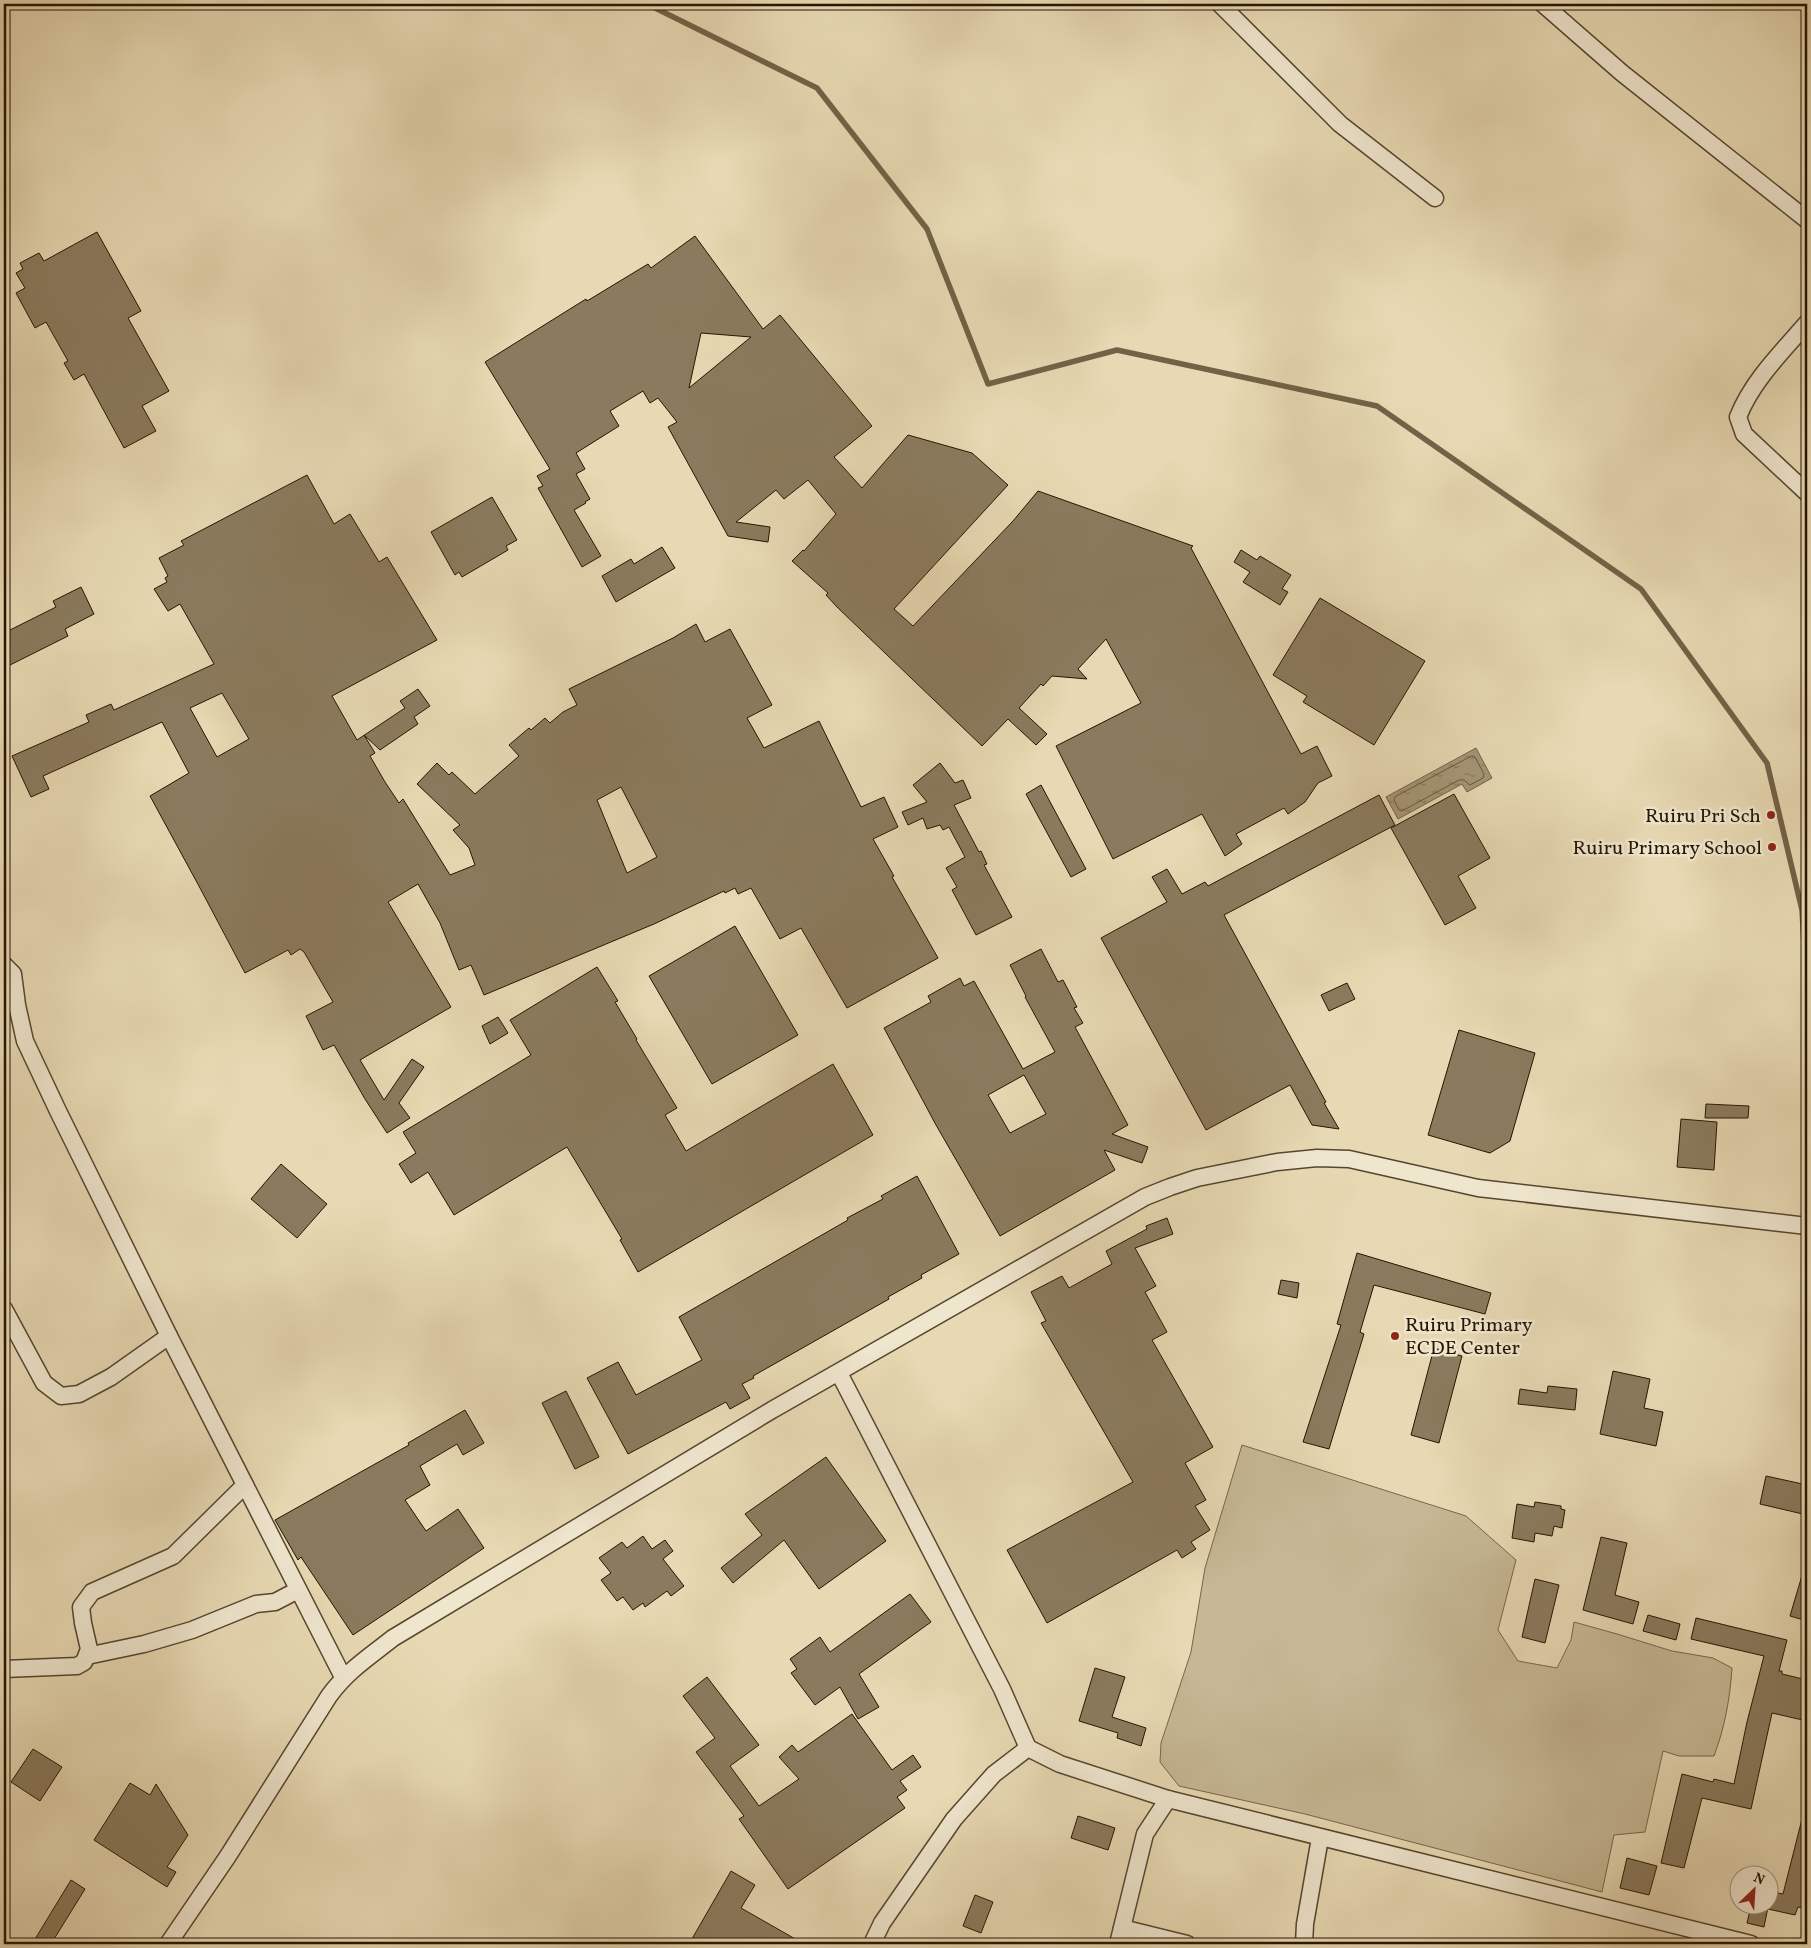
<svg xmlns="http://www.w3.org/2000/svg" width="1811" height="1948" font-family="Vollkorn,serif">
  <defs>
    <pattern id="water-ripples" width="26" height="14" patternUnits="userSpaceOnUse" patternTransform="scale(1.25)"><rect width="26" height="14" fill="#a59676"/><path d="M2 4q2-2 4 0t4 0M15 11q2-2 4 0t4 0" fill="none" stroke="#86795e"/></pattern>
  </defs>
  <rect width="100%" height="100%" fill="#e7d9b3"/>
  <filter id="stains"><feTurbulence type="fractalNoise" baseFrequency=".004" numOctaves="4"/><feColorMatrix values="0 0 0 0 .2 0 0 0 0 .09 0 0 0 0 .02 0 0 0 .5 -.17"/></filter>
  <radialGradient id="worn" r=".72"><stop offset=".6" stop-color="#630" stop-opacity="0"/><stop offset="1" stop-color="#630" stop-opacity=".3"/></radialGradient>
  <path fill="#c6b895" stroke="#76664b" d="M1242,1445L1466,1516L1516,1560L1498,1630L1518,1661L1557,1668L1571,1640L1574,1622L1617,1634L1672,1651L1713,1658L1732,1668C1730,1698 1725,1727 1714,1756H1679L1663,1751L1645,1832L1614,1835L1602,1892L1305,1814L1179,1786L1160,1762L1161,1743L1191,1652L1205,1568Z"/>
  <polygon fill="url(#water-ripples)" stroke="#726247" points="1476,748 1492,778 1467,792 1462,784 1398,819 1386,797"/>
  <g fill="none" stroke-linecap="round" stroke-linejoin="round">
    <polygon stroke="#65563c" stroke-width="1" points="1472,756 1475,757 1484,774 1483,778 1470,785 1464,780 1459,780 1402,811 1399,810 1394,800 1395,797"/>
    <polyline stroke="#726247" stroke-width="5.5" points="647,4 817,88 927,229 988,384 1117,350 1377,406 1641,589 1767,763 1802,910 1807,997"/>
  </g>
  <g fill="#8a7b5e" stroke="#251501" fill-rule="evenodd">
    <polygon points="97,232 141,311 128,318 169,391 142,406 156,431 124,448 84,374 74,380 64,363 68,361 46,322 35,328 16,293 25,288 16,273 23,269 20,263 39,253 44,261"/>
    <path d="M695,236L763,329L780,315L872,426L834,457L862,488L908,435L972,453L1008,485L894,609L913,626L1013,521L1038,491L1193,546L1191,548L1301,754L1317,746L1332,776L1318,783L1305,802L1288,814L1284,808L1236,834L1242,844L1225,856L1202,814L1113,859L1056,746L1141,703L1106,639L1078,669L1087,679L1052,676L1043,686L1041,684L1019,708L1047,734L1036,745L1008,719L982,746L837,607L826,595L828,593L792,561L803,550L804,551L836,514L808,480L784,499L776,490L736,522L770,527L768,542L728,536L668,427L677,422L658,398L650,403L643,391L610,411L619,426L576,453L585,469L576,474L590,499L585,502L586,503L574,510L601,556L582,567L538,488L543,486L537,476L550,469L485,362L586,299L587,301L648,264L651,268ZM701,333L751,337L689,388Z"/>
    <path d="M307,475L334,524L350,514L379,562L387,557L437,640L332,696L357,740L405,708L400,701L418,689L430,706L414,717L418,724L380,750L364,735L375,753L370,756L385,782L399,803L403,799L450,875L475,865L469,848L453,830L460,825L417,784L437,763L449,775L452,772L475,794L519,756L509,745L529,728L531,730L545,718L550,723L563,712L577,705L569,689L673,638L696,624L705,642L730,629L772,705L747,718L764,748L819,721L861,807L884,797L898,827L873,839L894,876L892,877L938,958L847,1008L801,928L780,939L751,888L738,894L735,888L725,893L724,891L654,924L484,995L471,965L459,970L440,923L418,884L388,902L451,1007L360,1060L384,1100L412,1059L424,1067L399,1103L410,1118L387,1133L365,1099L334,1045L323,1050L306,1016L333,1002L304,952L300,949L291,955L288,950L245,973L200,888L150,796L189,773L162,722L43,776L49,789L31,797L12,756L89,722L86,715L111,704L114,710L214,664L180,604L168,611L154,589L167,582L165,578L168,576L159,558L184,545L181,541ZM222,693L249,739L217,757L190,708ZM621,787L657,857L627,873L597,800Z"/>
    <polygon points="492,497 517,540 506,546 508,550 462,577 459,572 455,575 431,532"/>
    <polygon points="662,547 675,568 616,602 602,576 631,559 634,564"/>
    <polygon points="1241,550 1257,560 1260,556 1291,575 1282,589 1288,592 1280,605 1243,582 1250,572 1234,562"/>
    <polygon points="81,587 94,614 65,629 68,636 4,668 4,633 56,607 53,601"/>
    <polygon points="1320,598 1425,661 1374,745 1303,702 1307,696 1273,675"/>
    <polygon points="940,763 955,783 963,780 971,798 954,805 979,852 981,851 987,864 984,865 1012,917 976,935 952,890 957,887 946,868 965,857 949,827 943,830 940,825 927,829 923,818 908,825 902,812 927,802 913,785"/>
    <polygon points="1041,785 1086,869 1071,877 1026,794"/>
    <polygon points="1454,794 1490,858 1458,876 1476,908 1445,925 1391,828"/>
    <polygon points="1379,795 1395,825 1224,915 1326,1102 1324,1103 1339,1129 1312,1125 1290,1085 1206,1130 1101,938 1167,902 1152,877 1167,869 1182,894 1205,882 1208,886"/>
    <polygon points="735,926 798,1035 712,1084 649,976"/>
    <path d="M1041,949L1058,982L1063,980L1077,1007L1074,1008L1083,1023L1075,1027L1128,1125L1112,1134L1148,1147L1142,1163L1104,1150L1115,1170L1000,1236L936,1125L884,1028L931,1002L928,996L960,978L964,986L974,981L1023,1069L1055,1052L1025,997L1026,996L1010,965ZM1024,1075L1046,1114L1010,1133L988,1095Z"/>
    <polygon points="597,967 618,1001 615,1002 637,1039 636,1040 677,1108 665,1115 686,1151 833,1064 873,1135 638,1272 620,1240 622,1239 567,1147 454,1215 428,1172 411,1183 399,1164 416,1153 403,1132 531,1055 510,1020"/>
    <polygon points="1347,983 1355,999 1329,1011 1321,995"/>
    <polygon points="498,1017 508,1033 490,1044 482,1026"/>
    <polygon points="1459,1030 1535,1053 1510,1141 1490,1153 1428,1135"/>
    <polygon points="1706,1104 1749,1106 1748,1118 1705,1118"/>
    <polygon points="1681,1119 1717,1122 1714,1170 1677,1167"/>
    <polygon points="281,1164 327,1204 297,1238 251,1199"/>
    <polygon points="917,1176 959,1254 921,1275 922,1278 888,1297 889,1299 753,1376 754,1378 742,1384 750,1398 730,1409 726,1402 628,1454 587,1378 618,1362 636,1395 702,1360 679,1317 848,1220 847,1218 883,1199 881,1196"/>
    <polygon points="1167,1218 1173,1234 1135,1248 1156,1286 1145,1292 1167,1332 1152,1340 1213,1447 1185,1463 1206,1500 1195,1506 1210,1530 1191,1542 1196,1549 1182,1558 1177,1550 1047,1623 1007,1550 1133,1482 1041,1323 1046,1321 1031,1292 1062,1276 1069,1288 1112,1264 1106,1251 1147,1229 1146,1226"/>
    <polygon points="1357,1253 1491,1293 1485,1314 1374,1285 1360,1332 1364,1334 1329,1449 1303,1442 1341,1325 1337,1324"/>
    <polygon points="1281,1280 1299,1283 1297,1298 1278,1294"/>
    <polygon points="1434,1348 1462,1356 1439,1443 1411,1435"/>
    <polygon points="1613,1371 1650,1379 1644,1408 1663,1412 1656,1446 1600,1434"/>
    <polygon points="1548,1386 1577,1389 1575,1410 1518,1404 1520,1389 1547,1393"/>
    <polygon points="566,1391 599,1457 575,1469 542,1403"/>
    <polygon points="465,1410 484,1443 463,1455 457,1444 420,1466 430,1485 405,1500 426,1531 458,1509 484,1548 353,1635 301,1557 298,1560 275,1520 409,1445 408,1443"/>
    <polygon points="826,1457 886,1541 819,1589 784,1540 733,1583 721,1568 762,1535 745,1514"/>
    <polygon points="1766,1476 1807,1485 1807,1515 1760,1504"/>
    <polygon points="1535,1502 1561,1506 1561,1509 1565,1510 1562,1528 1554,1526 1552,1536 1535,1533 1534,1542 1512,1538 1517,1504 1534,1507"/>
    <polygon points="643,1536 652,1549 665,1540 673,1551 663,1559 684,1586 671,1596 667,1591 645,1607 643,1603 633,1610 623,1597 617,1601 601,1580 611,1573 599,1558 622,1542 627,1548"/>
    <polygon points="1601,1537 1627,1543 1615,1595 1639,1602 1633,1624 1583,1610"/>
    <polygon points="1803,1572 1807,1572 1807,1621 1790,1616"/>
    <polygon points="1535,1579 1559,1585 1545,1643 1522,1637"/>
    <polygon points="910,1594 931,1622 859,1674 879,1707 858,1719 840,1687 815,1705 791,1673 797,1669 790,1659 820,1637 830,1652"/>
    <polygon points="1648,1615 1680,1624 1676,1640 1643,1631"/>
    <polygon points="1696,1618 1787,1640 1779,1671 1782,1671 1782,1674 1807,1680 1807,1721 1772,1713 1751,1809 1702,1798 1684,1868 1661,1863 1682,1774 1713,1782 1714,1779 1734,1784 1747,1722 1764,1656 1691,1639"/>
    <polygon points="1095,1668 1125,1677 1112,1717 1146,1728 1141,1746 1117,1738 1118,1733 1079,1721"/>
    <polygon points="707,1677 759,1745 730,1766 759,1806 799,1779 779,1757 792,1745 798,1752 852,1714 892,1770 913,1755 921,1767 900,1781 907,1790 897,1797 905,1808 788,1889 739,1819 744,1816 696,1752 715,1738 683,1696"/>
    <polygon points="33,1749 62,1767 40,1801 11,1782"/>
    <polygon points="130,1783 150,1795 156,1784 188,1835 167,1867 176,1872 167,1887 94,1840"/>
    <polygon points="1078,1816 1115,1828 1108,1850 1071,1838"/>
    <polygon points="1802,1819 1807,1819 1807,1909 1798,1907 1795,1915 1768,1909 1768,1907 1764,1927 1747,1923 1751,1906 1768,1906 1768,1891 1783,1894"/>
    <polygon points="1627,1858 1657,1866 1649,1895 1620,1888"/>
    <polygon points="731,1871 755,1885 741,1908 804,1944 689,1944"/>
    <polygon points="71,1880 85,1889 51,1944 32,1944"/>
    <polygon points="975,1895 993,1902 981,1933 963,1926"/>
  </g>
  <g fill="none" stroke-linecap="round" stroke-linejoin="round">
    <g stroke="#56462e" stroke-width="19">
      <g id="minor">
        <polyline points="1220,4 1340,124 1435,198"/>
        <polyline points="1543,4 1622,73 1807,220"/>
        <path d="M1807,323C1782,352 1752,381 1738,417L1744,434L1807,493"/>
        <polyline points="4,965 13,974 17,1005 25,1041 58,1111 169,1336 343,1677"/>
        <polyline points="4,1309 44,1383 61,1396 79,1394 111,1377 169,1336"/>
        <polyline points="839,1373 1002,1689 1028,1748"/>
        <polyline points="87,1656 144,1644 192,1630 256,1604 275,1602 298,1590"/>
        <polyline points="4,1669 77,1666 84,1662 89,1649 83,1623 81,1607 92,1592 173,1556 245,1485"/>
        <polyline points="1122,1928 1187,1944"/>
        <path d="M168,1944L228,1856L329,1696C347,1671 369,1657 393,1638L772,1410L1145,1197L1170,1187L1197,1178L1277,1162L1317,1158L1349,1159L1478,1188L1807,1226"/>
        <polyline points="872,1944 882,1923 954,1819 994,1774 1028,1748 1060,1764 1168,1799 1751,1944"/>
        <polyline points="1118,1944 1145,1834 1168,1799"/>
        <polyline points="1304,1944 1305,1924 1320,1838"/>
      </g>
    </g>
    <use href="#minor" stroke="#efe6ce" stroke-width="16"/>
  </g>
  <g fill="#8f2418" stroke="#efe6ce" stroke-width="2">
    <circle cx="1771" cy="815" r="5"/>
    <circle cx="1772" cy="847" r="5"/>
    <circle cx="1395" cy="1336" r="5"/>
  </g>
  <g text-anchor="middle" stroke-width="5" stroke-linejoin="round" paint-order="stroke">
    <g font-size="20" fill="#251501" stroke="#efe6ce" text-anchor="end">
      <text x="1761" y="822">Ruiru Pri Sch</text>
      <text x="1762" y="854">Ruiru Primary School</text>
      <text x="1405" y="1331" text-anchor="start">Ruiru Primary<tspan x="1405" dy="23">ECDE Center</tspan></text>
    </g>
  </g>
  <rect width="1811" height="1948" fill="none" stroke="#e7d9b3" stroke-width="20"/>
  <rect x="5" y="5" width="1801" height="1938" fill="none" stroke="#251501" stroke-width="2.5"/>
  <rect x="10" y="10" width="1791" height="1928" fill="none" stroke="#251501"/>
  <g transform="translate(1754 1890) rotate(25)"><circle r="24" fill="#efe6ce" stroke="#9e927c"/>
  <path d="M0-4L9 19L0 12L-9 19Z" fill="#8f2418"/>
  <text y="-8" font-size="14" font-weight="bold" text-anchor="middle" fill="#251501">N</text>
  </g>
  <rect width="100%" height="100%" filter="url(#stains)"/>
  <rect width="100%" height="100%" fill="url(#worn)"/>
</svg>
